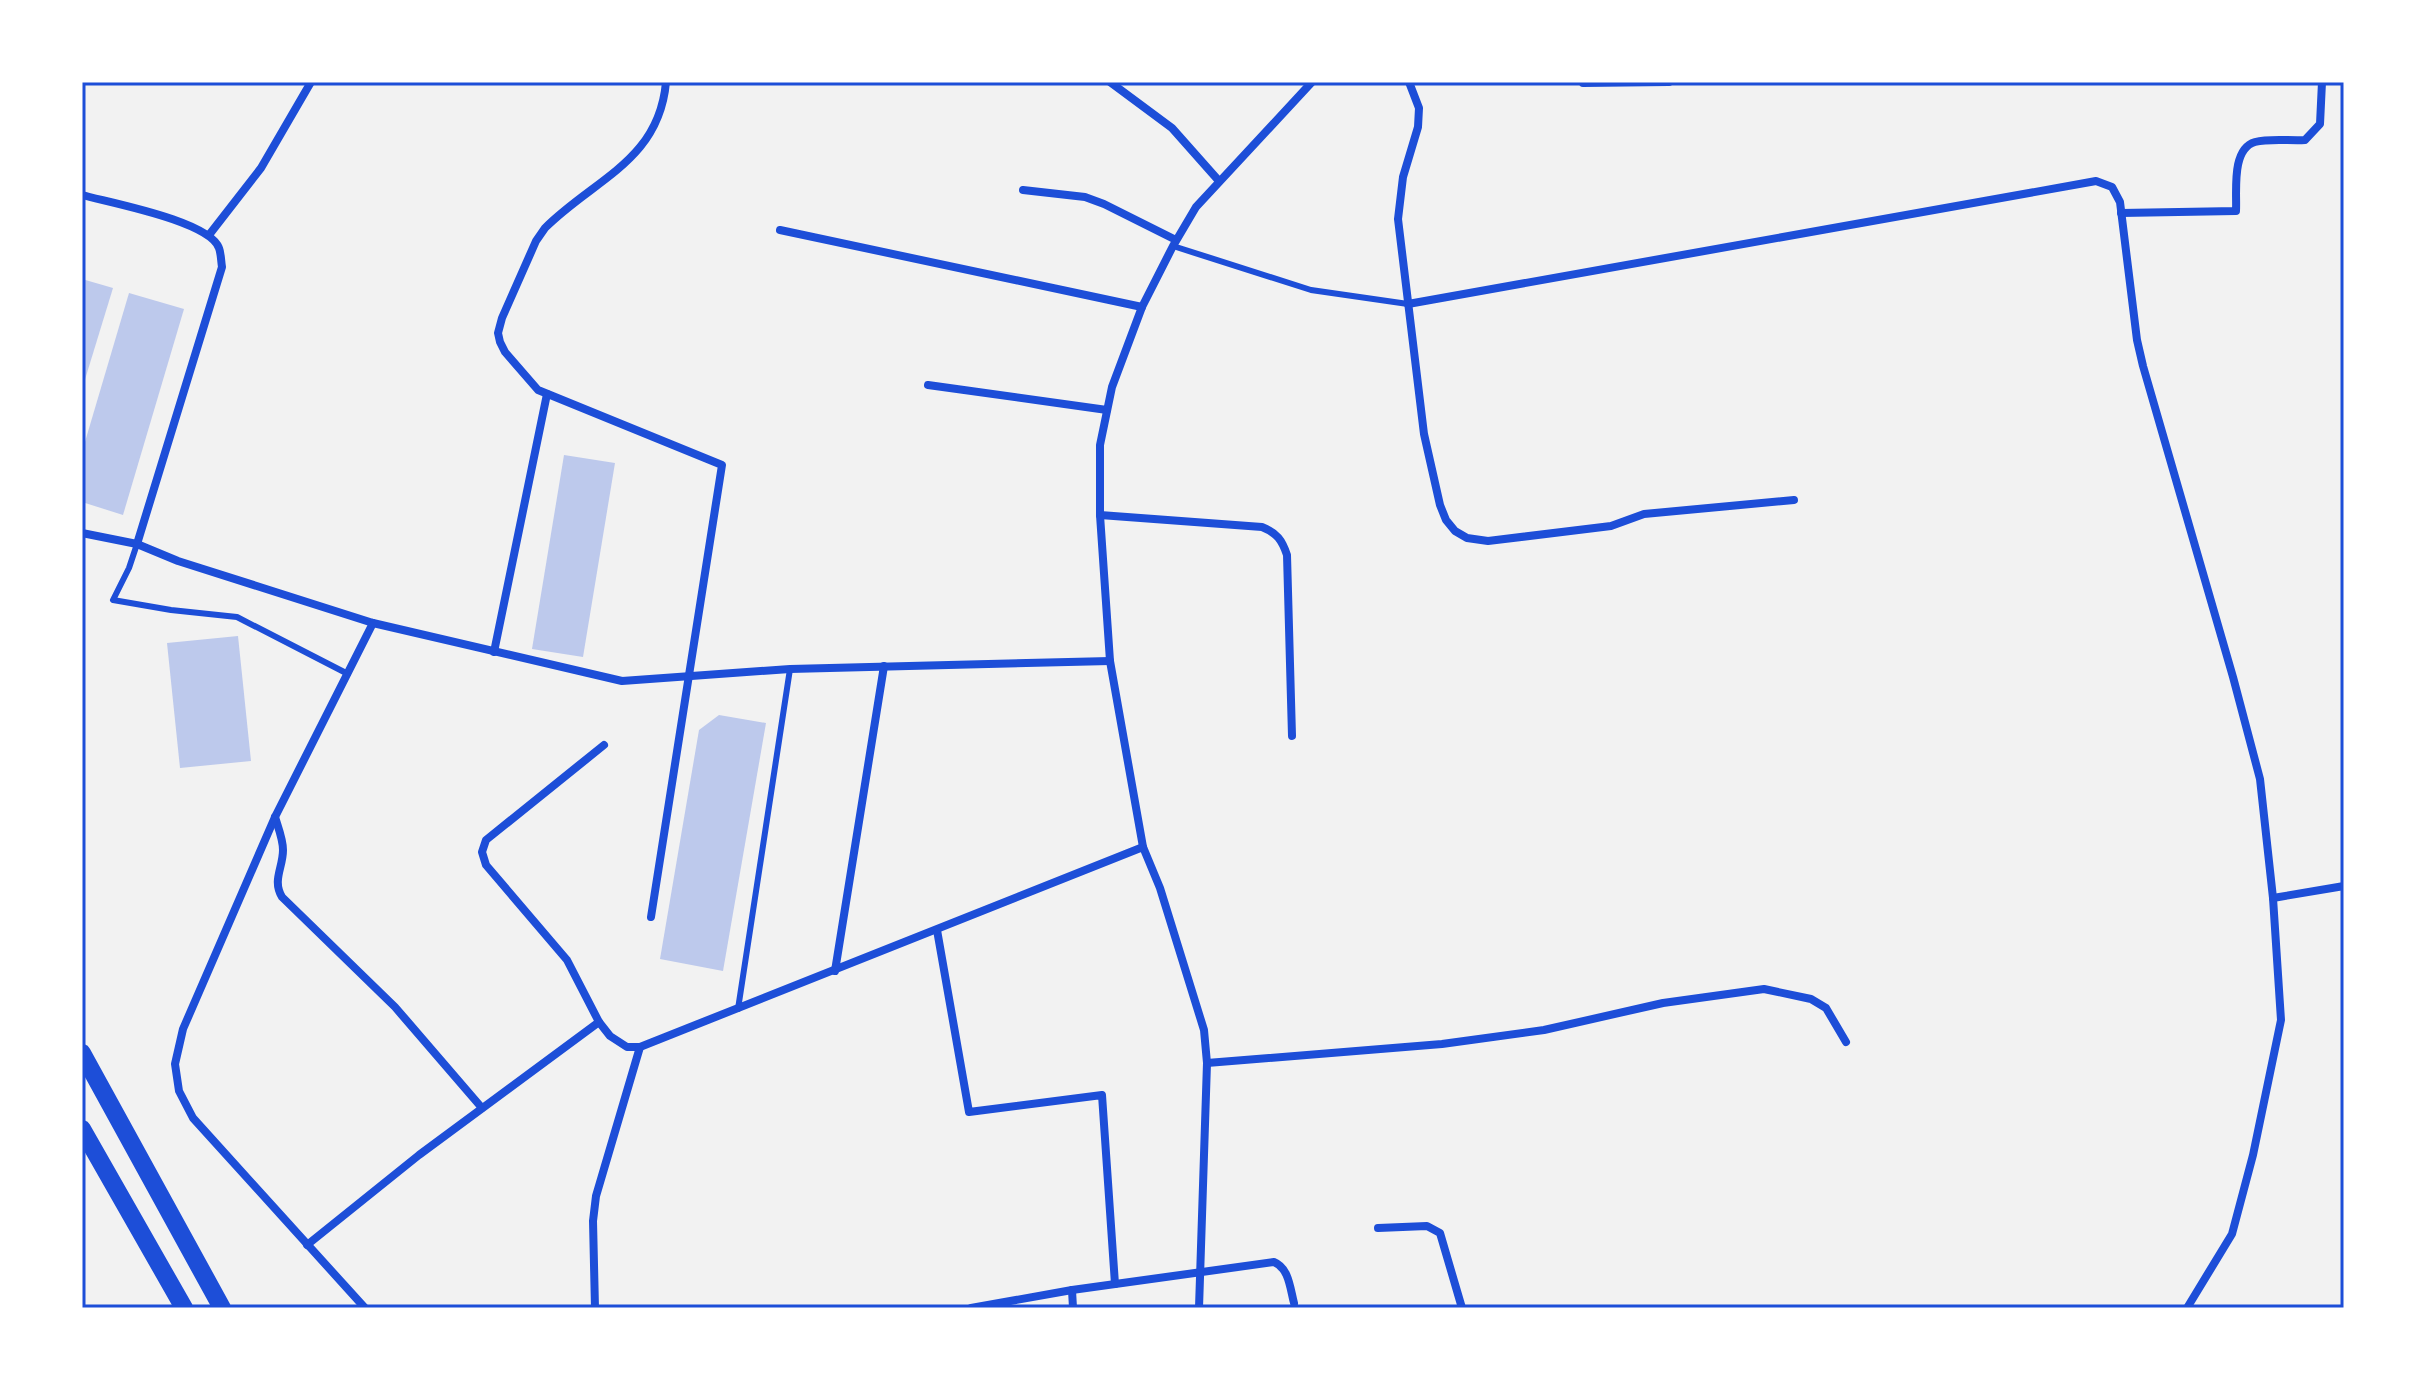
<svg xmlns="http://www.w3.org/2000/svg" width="2426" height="1390" font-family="'PT Sans',sans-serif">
  <rect width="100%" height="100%" fill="#f2f2f2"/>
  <g fill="#bdc9ec">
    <polygon points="82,279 113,288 83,386 82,386"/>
    <polygon points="129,293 184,309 123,515 82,502 82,452"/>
    <polygon points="564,455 615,463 583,657 532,649"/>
    <polygon points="238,636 251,761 180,768 167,643"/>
    <polygon points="719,715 766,723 723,971 660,959 699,730"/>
  </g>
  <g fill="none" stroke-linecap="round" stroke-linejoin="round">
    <g stroke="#1d4ed8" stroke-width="6">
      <polyline points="1173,246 1311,290 1408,304"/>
      <polyline points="137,544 129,568 113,600 171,610 237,617 348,674"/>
      <polyline points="738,1009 790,669"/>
    </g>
    <g stroke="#1d4ed8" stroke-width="8">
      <polyline points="1110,82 1172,128 1219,181"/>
      <polyline points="1409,82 1419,108 1418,127 1403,177 1398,219 1424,434 1440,505 1446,520 1455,531 1467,538 1488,541 1611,526 1644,514 1794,500"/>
      <polyline points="1583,83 1669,82"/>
      <polyline points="1023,190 1085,197 1104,204 1176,240"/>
      <path d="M82,195C111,203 209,221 219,248C221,253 221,261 222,267L137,544L178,561L373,623L622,681L790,669L1110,661"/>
      <path d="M2121,213L2236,211C2237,192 2231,149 2255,142C2270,138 2290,141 2305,140L2320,124L2322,82"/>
      <polyline points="780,230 1142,307"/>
      <polyline points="209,235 261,168 311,82"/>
      <polyline points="1408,304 2096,181 2112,187 2120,202 2137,340 2143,366 2233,677 2260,779 2273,898 2281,1020 2253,1155 2232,1234 2187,1308"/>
      <polyline points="928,385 1107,410"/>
      <path d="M1100,515L1262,527C1277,533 1282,540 1287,555L1292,736"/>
      <polyline points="82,533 137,544"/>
      <polyline points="494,652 547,394"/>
      <polyline points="604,745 486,840 482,852 486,865 567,960 599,1022 610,1036 627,1047 640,1047 1143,847"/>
      <path d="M275,817C278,827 283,839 283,850C283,868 272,880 282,897L395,1007L482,1108"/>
      <polyline points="2273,898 2344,886"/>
      <path d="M651,917L722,465L538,390L505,352L500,342L498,333L502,318L536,241L545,228C594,179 659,161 666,82"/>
      <polyline points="937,930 969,1112 1102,1095 1115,1284"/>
      <polyline points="835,971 884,666"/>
      <polyline points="1207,1063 1442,1044 1544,1030 1663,1003 1764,989 1811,999 1826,1008 1846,1042"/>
      <polyline points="1378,1228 1427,1226 1440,1233 1462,1308"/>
      <polyline points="307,1245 419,1155 599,1022"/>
      <polyline points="1072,1290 1073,1308"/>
      <polyline points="365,1308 193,1118 179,1091 175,1064 183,1029 275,817 373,623"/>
      <polyline points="595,1308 593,1221 596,1196 640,1047"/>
      <path d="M971,1308L1072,1290L1274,1262C1289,1268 1290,1288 1294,1303"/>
      <polyline points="1199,1308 1207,1063 1204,1030 1160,888 1143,847 1110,661 1100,515 1100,445 1112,387 1142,307 1173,246 1196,207 1312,82"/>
    </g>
    <g stroke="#1d4ed8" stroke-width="18">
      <polyline points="82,1053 222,1308"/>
      <polyline points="82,1129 184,1308"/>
    </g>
  </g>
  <rect width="2426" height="1390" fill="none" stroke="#ffffff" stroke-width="168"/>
  <rect x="84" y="84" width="2258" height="1222" fill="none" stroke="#1d4ed8" stroke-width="3"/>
</svg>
